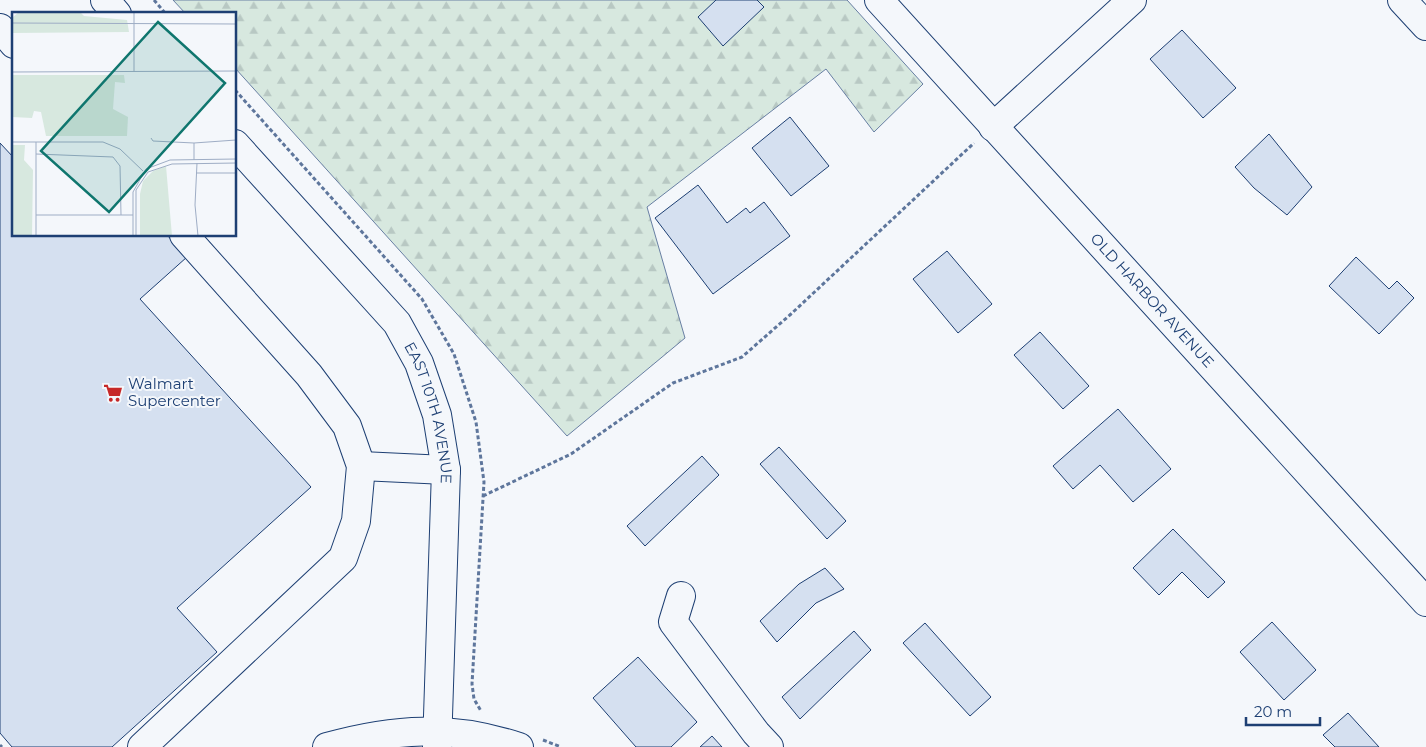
<svg xmlns="http://www.w3.org/2000/svg" width="1426" height="747" font-family="Montserrat,sans-serif">
  <defs>
    <pattern id="forest-firs" width="22" height="20" patternUnits="userSpaceOnUse" patternTransform="scale(1.25)"><rect width="22" height="20" fill="#d7e8df"/><path d="M5 1l3.5 6h-7zM16 11l3.5 6h-7z" fill="#b8c8c3"/></pattern>
  </defs>
  <rect width="100%" height="100%" fill="#f4f7fb"/>
  <polygon fill="url(#forest-firs)" stroke="#687fa3" points="173,0 847,0 923,84 874,132 826,69 647,207 685,338 567,436 235,68 235,14 186,14"/>
  <g fill="#d5e0f0" stroke="#1d3f73">
    <polygon points="716,0 757,0 764,7 723,46 698,17"/>
    <polygon points="1182,30 1236,88 1203,118 1150,59"/>
    <polygon points="790,117 829,166 791,196 752,148"/>
    <polygon points="1269,134 1312,187 1287,215 1254,188 1235,167"/>
    <polygon points="0,143 14,158 14,235 167,235 187,257 140,299 311,487 177,608 217,652 112,747 12,747 0,733"/>
    <polygon points="698,185 727,223 746,208 750,213 764,202 790,236 713,294 655,218"/>
    <polygon points="947,251 992,304 958,333 913,279"/>
    <polygon points="1356,257 1389,289 1397,281 1414,298 1379,334 1329,286"/>
    <polygon points="1040,332 1089,386 1063,409 1014,355"/>
    <polygon points="1118,409 1171,469 1133,502 1100,465 1073,489 1053,466"/>
    <polygon points="779,447 846,521 827,539 760,464"/>
    <polygon points="702,456 719,475 645,546 627,526"/>
    <polygon points="1173,529 1225,582 1208,598 1182,572 1159,595 1133,568"/>
    <polygon points="825,568 844,589 816,603 777,642 760,621 799,584"/>
    <polygon points="1272,622 1316,670 1284,700 1240,652"/>
    <polygon points="925,623 991,697 970,716 903,643"/>
    <polygon points="854,631 871,650 800,719 782,697"/>
    <polygon points="638,657 697,722 671,747 636,747 593,698"/>
    <polygon points="1348,713 1379,747 1335,747 1323,735"/>
    <polygon points="712,736 722,747 700,747"/>
  </g>
  <g fill="none" stroke-linecap="round" stroke-linejoin="round">
    <g stroke="#1d3f73" stroke-width="30">
      <g id="minor">
        <polyline points="105,0 117,14"/>
        <path id="s1" d="M879,0L1426,602"/>
        <polyline points="1402,0 1426,26"/>
        <polyline points="0,28 14,44"/>
        <polyline points="993,127 1132,0"/>
        <path id="s2" d="M235,144L397,323L419,363L437,415L446,470L437,747"/>
        <polyline points="361,466 446,470"/>
        <polyline points="681,596 673,622 756,733 769,747"/>
        <polyline points="142,747 343,558 356,521 361,466 347,426 309,375 184,235"/>
        <path d="M327,747C395,728 451,725 519,747"/>
      </g>
    </g>
    <g stroke="#5e769c" stroke-width="3" stroke-dasharray="4 2.5" stroke-linecap="butt">
      <polyline points="154,0 166,14"/>
      <polyline points="235,90 422,299 454,354 476,422 484,482 472,684 474,699 481,711"/>
      <polyline points="483,496 571,454 673,383 742,357 791,314 974,143"/>
      <polyline points="543,740 561,747"/>
      <polyline points="0,745 2,747"/>
    </g>
    <use href="#minor" stroke="#f4f7fb" stroke-width="28"/>
  </g>
  <defs>
    <g id="supermarket-bare" transform="scale(1.5)"><path d="M-6-5.5h2.5l.6 2H6L4.5 2H-2.5L-4.4-4H-6ZM-1.5 3.2a1.3 1.3 0 1 0 .1 0ZM3 3.2a1.3 1.3 0 1 0 .1 0Z" fill="#c62828" stroke="#f4f7fb" stroke-width="2.5" paint-order="stroke"/></g>
  </defs>
  <g fill-rule="evenodd">
    <use href="#supermarket-bare" x="113" y="393"/>
  </g>
  <g text-anchor="middle" stroke-width="4" stroke-linejoin="round" paint-order="stroke">
    <g font-size="15" fill="#1d3f73" stroke="#f4f7fb">
      <text dy="5" stroke="none"><textPath href="#s1" startOffset="406">OLD HARBOR AVENUE</textPath></text>
      <text dy="5" stroke="none"><textPath href="#s2" startOffset="338">EAST 10TH AVENUE</textPath></text>
    </g>
    <g font-size="15" fill="#1d3f73" stroke="#f4f7fb" text-anchor="start">
      <text x="128" y="389">Walmart<tspan x="128" dy="17">Supercenter</tspan></text>
    </g>
  </g>
  <g transform="translate(12 12)">
    <rect width="224" height="224" fill="#f4f7fb"/>
    <path d="M0,133H13L12,148L21,158L20,224H0ZM154,154L160,224H128V182L131,169L141,159Z" fill="#d7e8df"/>
    <path d="M7,0H68L72,4L115,8L117,20L0,21V6ZM0,63H112L113,71L103,70L101,97L116,105L115,124H34L29,100L22,99L20,106L0,105Z" fill="#d7e8df"/>
    <path fill="none" stroke="#9eadc5" stroke-width="1" d="M122,0V60M0,11L224,12M0,60L224,59M139,126L141,129L182,131V148M0,130H91L108,137L131,159M24,130V224M182,131L224,128M24,142L101,145L108,154L109,203M185,151L183,193L186,224M184,161H224M24,203H121M121,224V180L134,157L158,148L224,147M124,224V178L136,160L160,152L224,151"/>
    <path fill="#0f766e" fill-opacity="0.15" stroke="#0f766e" stroke-width="2.5" d="M146,10L213,71L97,200L29,139Z"/>
    <rect width="224" height="224" fill="none" stroke="#1d3f73" stroke-width="2.5"/>
  </g>
  <path d="M1246 717v8h74v-8" fill="none" stroke="#1d3f73" stroke-width="2.5"/>
  <text x="1254" y="717" font-size="15" fill="#1d3f73" stroke="#f4f7fb" stroke-width="4" paint-order="stroke">20 m</text>
</svg>
